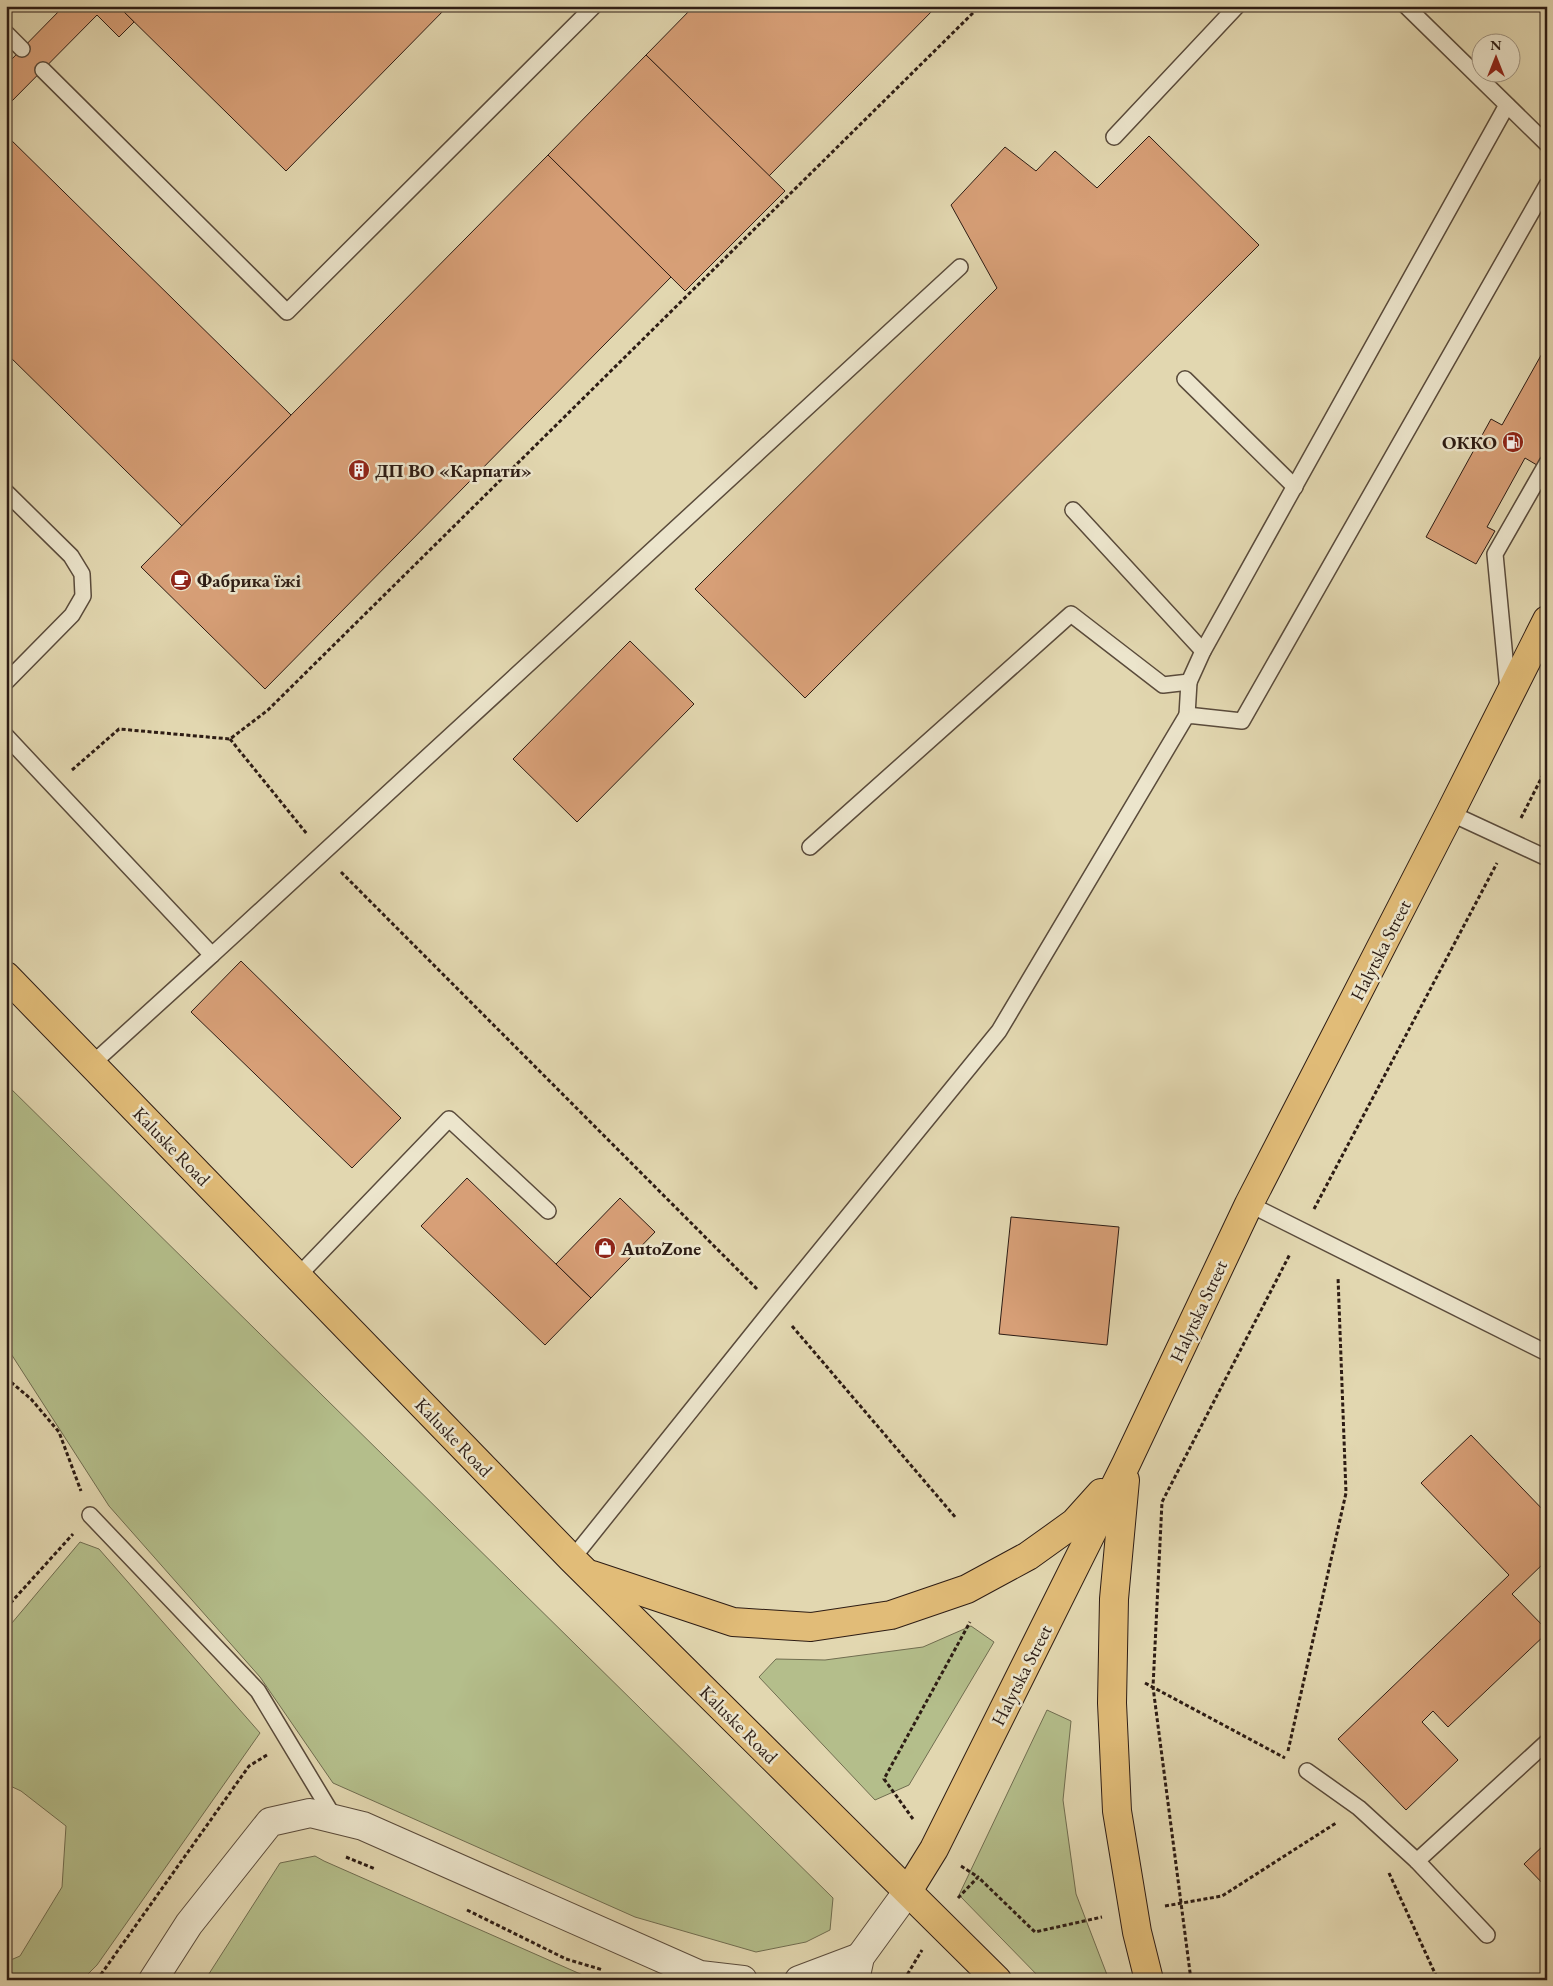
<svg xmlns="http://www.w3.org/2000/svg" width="1553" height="1986" font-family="'EB Garamond',serif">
  <rect width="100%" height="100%" fill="#e2d7b0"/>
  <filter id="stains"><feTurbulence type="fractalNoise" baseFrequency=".004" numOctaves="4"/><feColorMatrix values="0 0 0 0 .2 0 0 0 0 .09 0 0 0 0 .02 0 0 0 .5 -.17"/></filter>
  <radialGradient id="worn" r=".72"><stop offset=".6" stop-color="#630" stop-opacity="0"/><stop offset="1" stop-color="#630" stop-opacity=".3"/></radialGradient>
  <g fill="#b4be8b" stroke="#706d50">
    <polygon points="6,1084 833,1898 830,1930 806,1942 756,1952 635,1917 333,1783 260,1677 109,1506 6,1346"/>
    <polygon points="80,1542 99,1549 260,1733 97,1965 82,1980 6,1980 6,1962 20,1956 62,1887 66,1826 21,1791 6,1784 6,1630"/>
    <polygon points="971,1626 994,1642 909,1785 875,1800 759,1677 776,1659 825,1660 923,1647"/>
    <polygon points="1047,1710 1071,1721 1063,1800 1076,1894 1109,1980 1042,1980 959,1895"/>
    <polygon points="315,1856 324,1861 594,1980 205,1980 280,1863"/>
  </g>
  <g fill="#d79f77" stroke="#2d1c14">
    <polygon points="64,6 118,6 134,22 119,37 97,15 6,107 6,65"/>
    <polygon points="118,6 448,6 286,171"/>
    <polygon points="694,6 937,6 769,176 646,55"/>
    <polygon points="646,55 785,191 685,291 548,155"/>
    <polygon points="6,135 291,415 182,526 6,353"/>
    <polygon points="1149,136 1259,245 805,698 695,589 997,288 951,205 1005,147 1036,171 1055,151 1097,188"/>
    <polygon points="548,155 671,277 265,689 141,567"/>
    <polygon points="1544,350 1547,351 1547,460 1542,468 1525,458 1487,527 1495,531 1476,564 1426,537 1491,419 1502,425"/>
    <polygon points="630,641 694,704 577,822 513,759"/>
    <polygon points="241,961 401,1118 352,1168 191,1012"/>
    <polygon points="467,1178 591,1298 545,1345 421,1226"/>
    <polygon points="620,1198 655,1232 591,1298 556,1264"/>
    <polygon points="1011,1217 1119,1227 1107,1345 999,1334"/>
    <polygon points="1471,1435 1547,1514 1547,1560 1512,1594 1547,1630 1547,1633 1448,1727 1433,1711 1422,1722 1458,1760 1406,1810 1338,1739 1509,1575 1421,1483"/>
    <polygon points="1547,1842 1547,1888 1524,1864"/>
  </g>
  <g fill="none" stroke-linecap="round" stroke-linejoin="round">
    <g stroke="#5a4b3b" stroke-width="18">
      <g id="lane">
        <polyline points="1406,6 1547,144"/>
        <polyline points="6,33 22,49"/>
        <polyline points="43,70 287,312 594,6"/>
        <polyline points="1114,137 1237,6"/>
        <polyline points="1185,379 1295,487"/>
        <polyline points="6,492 71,556 82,574 83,596 72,615 6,682"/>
        <polyline points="1073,510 1203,651"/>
        <polyline points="1508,690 1495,554 1547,463"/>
        <polyline points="1187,715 1189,682"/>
        <polyline points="6,736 212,955 960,267"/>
        <polyline points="1450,813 1547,858"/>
        <polyline points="810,847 1071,614 1163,685 1189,682 1203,651 1507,105"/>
        <polyline points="92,1064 212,955"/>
        <polyline points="1249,1204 1547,1353"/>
        <polyline points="298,1276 449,1119 548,1211"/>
        <polyline points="90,1515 258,1691 335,1819"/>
        <polyline points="572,1559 774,1307 999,1031 1187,715 1242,721 1547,185"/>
        <polyline points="1307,1771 1359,1808 1417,1861"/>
        <polyline points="1487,1935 1417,1861 1547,1742"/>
      </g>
    </g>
    <g stroke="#5a4b3b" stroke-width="30">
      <g id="street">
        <polyline points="153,1980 189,1924 270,1822 310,1813 363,1826 700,1975 743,1980"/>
        <polyline points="799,1980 860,1957"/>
        <polyline points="855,1980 860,1957 908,1891"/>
      </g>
    </g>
    <g stroke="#2d1c14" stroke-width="30">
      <g id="primary">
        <polyline points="6,976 572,1559 997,1980"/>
        <polyline points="1125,1480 1114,1599 1112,1703 1117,1811 1137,1932 1149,1980"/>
        <polyline points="592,1575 733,1622 811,1627 891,1615 967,1589 1028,1556 1074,1523 1101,1493"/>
        <polyline points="908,1891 934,1849 1126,1464 1249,1204 1450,813 1547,620"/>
      </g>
    </g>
    <g stroke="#2d1c14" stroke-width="3" stroke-dasharray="4 2.5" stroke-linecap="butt">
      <polyline points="230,739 307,834"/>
      <polyline points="72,770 119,729 230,739 268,710 980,6"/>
      <polyline points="1521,818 1547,767"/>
      <polyline points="341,872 757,1289"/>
      <polyline points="1314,1209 1497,863"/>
      <polyline points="792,1326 956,1518"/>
      <polyline points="6,1378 31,1399 59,1432 81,1491"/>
      <polyline points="6,1608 73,1534"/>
      <polyline points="1145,1683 1285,1758"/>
      <polyline points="1288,1751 1346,1493 1338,1277"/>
      <polyline points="913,1819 884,1779 970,1622"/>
      <polyline points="346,1857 375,1869"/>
      <polyline points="961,1866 978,1877"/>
      <polyline points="1389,1873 1438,1980"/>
      <polyline points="958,1898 978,1877 1035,1932 1102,1917"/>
      <polyline points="1165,1906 1222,1896 1336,1823"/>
      <polyline points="467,1910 566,1959 603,1970"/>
      <polyline points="97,1980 249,1766 267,1755"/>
      <polyline points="904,1980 922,1950"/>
      <polyline points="1191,1980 1153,1687 1162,1502 1290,1254"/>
    </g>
    <use href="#lane" stroke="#ece5cc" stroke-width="15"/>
    <use href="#street" stroke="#ece5cc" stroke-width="28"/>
    <use href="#primary" stroke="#e1bc78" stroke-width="28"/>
  </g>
  <defs>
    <g id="fuel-disc" transform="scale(1.125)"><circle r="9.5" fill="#8f2418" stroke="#ece5cc"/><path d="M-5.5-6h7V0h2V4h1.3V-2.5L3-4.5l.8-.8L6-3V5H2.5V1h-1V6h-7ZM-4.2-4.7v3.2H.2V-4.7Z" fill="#fff"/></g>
    <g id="building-disc" transform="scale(1.125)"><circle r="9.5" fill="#8f2418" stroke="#ece5cc"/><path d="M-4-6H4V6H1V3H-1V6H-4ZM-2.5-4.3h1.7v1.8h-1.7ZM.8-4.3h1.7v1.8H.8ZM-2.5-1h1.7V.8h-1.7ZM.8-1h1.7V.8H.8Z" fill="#fff"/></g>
    <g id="cafe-disc" transform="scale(1.125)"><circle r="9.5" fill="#8f2418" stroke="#ece5cc"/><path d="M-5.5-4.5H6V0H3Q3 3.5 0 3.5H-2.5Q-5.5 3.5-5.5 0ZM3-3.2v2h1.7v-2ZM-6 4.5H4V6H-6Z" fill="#fff"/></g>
    <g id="shop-disc" transform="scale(1.125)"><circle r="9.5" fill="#8f2418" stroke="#ece5cc"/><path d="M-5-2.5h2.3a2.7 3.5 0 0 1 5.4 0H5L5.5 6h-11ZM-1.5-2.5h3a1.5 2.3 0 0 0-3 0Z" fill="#fff"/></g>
  </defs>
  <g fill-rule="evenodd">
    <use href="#fuel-disc" x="1513" y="442"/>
    <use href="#building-disc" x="359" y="470"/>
    <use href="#cafe-disc" x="181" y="580"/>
    <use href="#shop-disc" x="605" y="1248"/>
  </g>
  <g text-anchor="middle" stroke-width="5" stroke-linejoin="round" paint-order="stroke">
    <g font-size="19" font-weight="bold" fill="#2d1c14" stroke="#ece5cc" text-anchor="start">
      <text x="1497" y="449" text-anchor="end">ОККО</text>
      <text x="375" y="477">ДП ВО «Карпати»</text>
      <text x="197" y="587">Фабрика їжі</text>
      <text x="621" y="1255">AutoZone</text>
    </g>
    <g font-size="19" fill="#2d1c14" stroke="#ece5cc">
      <text transform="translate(1380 950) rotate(-63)" y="7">Halytska Street</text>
      <text transform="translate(172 1146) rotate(46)" y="7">Kaluske Road</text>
      <text transform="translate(1198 1311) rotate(-65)" y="7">Halytska Street</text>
      <text transform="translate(454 1437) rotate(46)" y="7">Kaluske Road</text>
      <text transform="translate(1021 1675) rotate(-63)" y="7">Halytska Street</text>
      <text transform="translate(739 1724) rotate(45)" y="7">Kaluske Road</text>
    </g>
  </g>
  <rect width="1553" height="1986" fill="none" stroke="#e2d7b0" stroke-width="25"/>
  <rect x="8" y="8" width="1538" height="1971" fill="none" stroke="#2d1c14" stroke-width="2.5"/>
  <rect x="12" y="12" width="1528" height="1961" fill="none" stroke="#2d1c14"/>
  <g transform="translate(1496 58)"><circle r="24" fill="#ece5cc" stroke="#a09582"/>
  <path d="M0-4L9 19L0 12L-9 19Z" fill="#8f2418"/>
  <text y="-8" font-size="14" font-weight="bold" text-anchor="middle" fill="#2d1c14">N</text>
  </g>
  <rect width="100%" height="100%" filter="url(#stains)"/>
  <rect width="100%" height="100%" fill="url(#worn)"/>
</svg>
